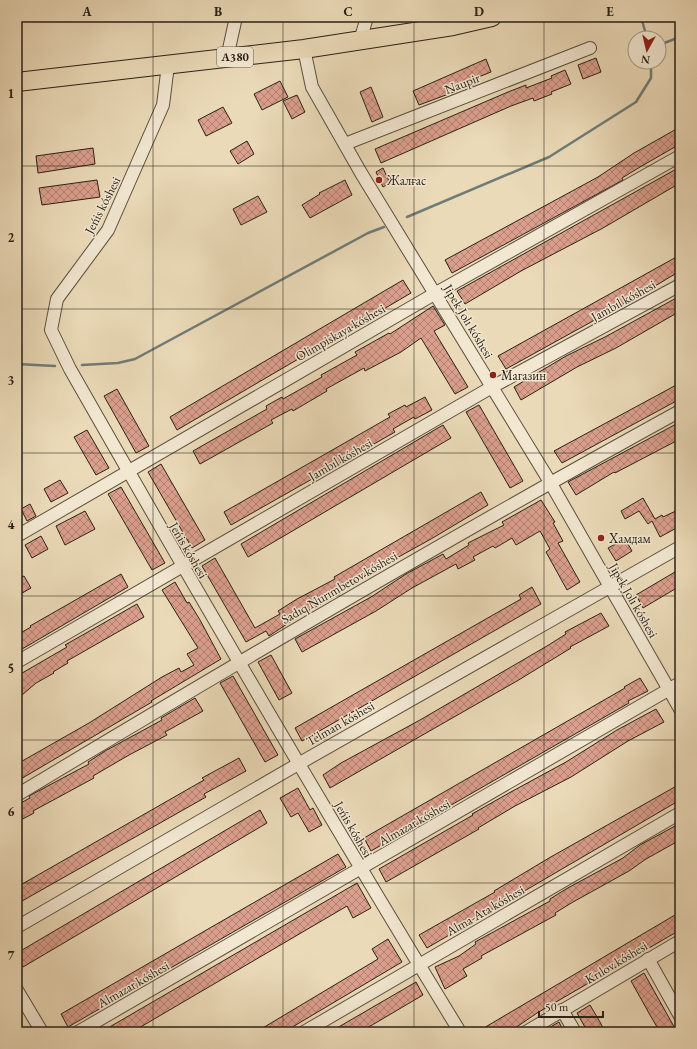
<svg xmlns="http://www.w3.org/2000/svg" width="697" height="1049" font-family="'EB Garamond',serif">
  <defs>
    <pattern id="building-cross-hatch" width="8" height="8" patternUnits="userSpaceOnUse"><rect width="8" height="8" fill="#db9f8d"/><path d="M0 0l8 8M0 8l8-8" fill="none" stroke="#b28172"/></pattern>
  </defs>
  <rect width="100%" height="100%" fill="#ebdab8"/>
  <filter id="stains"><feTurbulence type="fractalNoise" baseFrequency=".005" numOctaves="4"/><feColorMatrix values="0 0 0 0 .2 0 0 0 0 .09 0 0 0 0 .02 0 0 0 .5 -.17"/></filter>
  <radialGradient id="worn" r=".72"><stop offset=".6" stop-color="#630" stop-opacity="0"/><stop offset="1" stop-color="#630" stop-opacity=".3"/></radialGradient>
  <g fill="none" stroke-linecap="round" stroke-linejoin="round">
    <g stroke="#6f7c78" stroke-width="2.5">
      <polyline points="641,17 647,38"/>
      <polyline points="659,45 680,37"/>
      <polyline points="407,217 549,157 636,102 651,78 651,62"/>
      <polyline points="17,364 55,366"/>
      <polyline points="82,365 118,363 135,359 368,233 384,227"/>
    </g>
  </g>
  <g fill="url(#building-cross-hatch)" stroke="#292117">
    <polygon points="596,58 601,72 583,79 578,65"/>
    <polygon points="486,59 491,72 476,78 478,83 419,105 413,91"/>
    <polygon points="565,70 571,84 551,92 552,94 534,101 533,98 511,106 381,163 375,149 508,92 526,85 526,88 552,78 551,76"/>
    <polygon points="280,81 288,97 262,110 254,94"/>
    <polygon points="371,87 383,117 372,122 360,92"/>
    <polygon points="297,95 305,112 292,119 283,101"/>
    <polygon points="223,107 232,123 206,136 198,120"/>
    <polygon points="680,127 680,144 640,167 622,178 623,180 452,273 445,260 598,177 634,153"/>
    <polygon points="247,141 254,154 238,164 230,151"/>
    <polygon points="93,148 95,164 38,173 36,156"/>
    <polygon points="680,167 680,183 603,228 521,271 465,304 457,291"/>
    <polygon points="383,168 390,183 383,187 376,172"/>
    <polygon points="97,180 100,197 42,205 39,188"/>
    <polygon points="345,180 352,195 310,218 302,205 320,194 319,193"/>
    <polygon points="258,196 267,212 241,225 233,209"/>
    <polygon points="680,255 680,271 640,295 506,369 498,356"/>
    <polygon points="403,280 411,293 177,430 170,417"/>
    <polygon points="680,296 680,322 675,314 616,348 577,367 521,400 514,387 566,356 605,337"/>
    <polygon points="433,306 445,325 434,331 468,387 455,394 421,338 401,352 365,371 364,368 326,389 327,391 293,411 292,409 271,420 273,423 200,464 193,451 267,409 266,406 282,397 283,399 322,377 321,375 357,355 355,352 389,333 390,334"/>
    <polygon points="680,383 680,399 562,463 554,451"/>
    <polygon points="117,389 149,446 136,453 104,396"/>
    <polygon points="425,397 432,410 415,419 414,417 393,429 395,432 231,525 224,512 390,417 388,414 405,405 406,407"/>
    <polygon points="479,405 523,481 510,488 466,412"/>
    <polygon points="680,422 680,439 615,473 614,472 576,495 568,482"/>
    <polygon points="443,425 451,438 248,557 241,544"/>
    <polygon points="87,430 109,468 96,475 74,437"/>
    <polygon points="161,464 205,540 192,548 148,472"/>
    <polygon points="60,480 68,493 51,502 44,489"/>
    <polygon points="121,487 165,563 152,570 108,494"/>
    <polygon points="481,492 488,505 431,539 375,570 340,591 341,593 302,614 269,636 266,631 246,642 202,566 215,558 255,628 280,614 278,611 297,599 335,579 334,577"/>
    <polygon points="643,498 655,519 662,515 663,517 680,509 680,526 660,537 652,521 648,524 639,511 625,519 621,511"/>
    <polygon points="541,500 555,522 553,523 563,541 558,543 580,582 567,590 546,552 550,549 540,531 516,545 512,538 495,548 493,546 473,557 475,560 458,569 456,564 412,588 376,611 302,652 295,639 371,597 406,574 443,554 446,559 469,545 468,543 504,525 502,522"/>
    <polygon points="30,504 36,516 27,521 21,509"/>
    <polygon points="85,511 95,529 65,545 56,526"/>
    <polygon points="41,536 48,549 32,558 25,545"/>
    <polygon points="625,539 632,551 616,561 608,548"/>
    <polygon points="680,569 680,586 643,608 636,595"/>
    <polygon points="121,574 128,587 17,652 17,635 31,627 30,626"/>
    <polygon points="24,576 31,588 17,596 17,579"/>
    <polygon points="175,582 187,603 189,602 200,620 221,659 151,701 152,702 19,780 17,776 17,764 89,723 162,677 179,668 181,672 194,665 187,654 198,648 162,590"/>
    <polygon points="532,587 541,604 302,741 295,728 521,599 519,595"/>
    <polygon points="137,604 144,617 67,661 68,663 53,672 54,673 36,683 22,695 21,693 17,695 17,676 67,647 65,645"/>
    <polygon points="601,613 609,626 570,647 571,648 517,681 330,788 323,775 341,763 420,720 547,646 566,634 565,632"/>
    <polygon points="271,655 292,693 279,700 258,662"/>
    <polygon points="233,676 278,755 265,762 220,683"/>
    <polygon points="640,678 648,691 628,701 629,703 371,851 364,838 625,688 624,687"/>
    <polygon points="195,698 203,711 165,732 167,735 129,755 93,776 94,778 33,811 34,813 17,822 17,805 30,798 29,796 89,764 88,762 105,751 162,720 161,718"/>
    <polygon points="656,709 664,722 628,741 571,777 515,806 478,828 479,829 386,882 379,869 473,815 472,814 509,793 566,762 617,730"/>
    <polygon points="239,758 246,771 204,794 206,797 22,901 17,893 17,887 204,780 202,778"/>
    <polygon points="680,784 680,800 427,948 419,935 495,892 494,891 549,858"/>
    <polygon points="298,788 310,810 313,808 322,825 309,832 298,813 291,817 280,798"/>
    <polygon points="260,810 267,823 23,967 17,956 17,953"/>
    <polygon points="675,826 680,835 680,840 646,859 629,871 573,902 555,913 556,915 481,956 482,958 463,969 467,976 445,989 435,967 459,956 476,944 475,942 550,901 550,899 566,889 623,858 640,845"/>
    <polygon points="338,854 346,867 68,1027 61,1014"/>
    <polygon points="357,883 371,908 353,918 347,906 132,1032 101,1032"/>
    <polygon points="680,912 680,930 537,1013 518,1026 508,1032 477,1032"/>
    <polygon points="388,939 402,962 289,1029 291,1032 256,1032 378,959 372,949"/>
    <polygon points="644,973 663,1007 677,1032 660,1032 650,1015 631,981"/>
    <polygon points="416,982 423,995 367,1028 360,1032 330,1032"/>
    <polygon points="590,1005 600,1022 605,1032 588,1032 586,1029 577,1013"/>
    <polygon points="559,1022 564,1032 542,1032"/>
  </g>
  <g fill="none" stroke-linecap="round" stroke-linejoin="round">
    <g stroke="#5a4f3f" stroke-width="14">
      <g id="minor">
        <polyline points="431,17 436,29"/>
        <polyline points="360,41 367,17"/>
        <polyline points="304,49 312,87 361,173 550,482 680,709"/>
        <polyline points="227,58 236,17"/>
        <path d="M168,65L163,105L108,230L57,299L51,330L70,369C197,592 326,813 460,1032"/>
        <polyline points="345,144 590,48"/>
        <polyline points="17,536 436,293 680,156"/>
        <polyline points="17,662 492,387 680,285"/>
        <path d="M17,795C236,663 456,534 680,411"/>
        <polyline points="17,927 300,763 680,547"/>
        <polyline points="648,959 680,1016"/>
        <polyline points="17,990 42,1032"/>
        <polyline points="562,1010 575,1032"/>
        <polyline points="78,1032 680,683"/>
        <polyline points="304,1032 680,813"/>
        <polyline points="526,1032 680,941"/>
      </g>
    </g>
    <g stroke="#292117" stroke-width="20">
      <polyline id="highway" points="17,82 304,49 453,26 492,17"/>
    </g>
    <use href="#minor" stroke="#f2e7d1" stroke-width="12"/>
    <use href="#highway" stroke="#ebdab8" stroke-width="18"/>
  </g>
  <path fill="none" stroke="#292117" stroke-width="1" stroke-opacity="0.55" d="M153,17V1032M283,17V1032M414,17V1032M544,17V1032M17,166H680M17,309H680M17,453H680M17,596H680M17,740H680M17,883H680"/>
  <g fill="#8f2418" stroke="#f2e7d1" stroke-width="1.5">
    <circle cx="379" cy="180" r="4"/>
    <circle cx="493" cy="375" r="4"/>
    <circle cx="601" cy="538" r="4"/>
  </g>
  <g text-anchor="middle" stroke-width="3" stroke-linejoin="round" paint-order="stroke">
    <rect fill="#f2e7d1" stroke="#655c4f" stroke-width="1" x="217" y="47" width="36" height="20" rx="3"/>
    <g font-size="12" font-weight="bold" fill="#292117">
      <text x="235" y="61">A380</text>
    </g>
    <g font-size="13" fill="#292117" stroke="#f2e7d1">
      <text transform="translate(462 83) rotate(-21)" y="5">Naupir</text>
      <text transform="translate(102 205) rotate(-63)" y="5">Jeńis kóshesi</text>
      <text transform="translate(623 300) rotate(-29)" y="5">Jambıl kóshesi</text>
      <text transform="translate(469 321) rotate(59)" y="5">Jipek Jolı kóshesi</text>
      <text transform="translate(340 332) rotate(-30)" y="5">Olimpiskaya kóshesi</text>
      <text transform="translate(340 459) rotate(-30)" y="5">Jambıl kóshesi</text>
      <text transform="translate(189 550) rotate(60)" y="5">Jeńis kóshesi</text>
      <text transform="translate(339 587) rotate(-30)" y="5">Sadıq Nurımbetov kóshesi</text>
      <text transform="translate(634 600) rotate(60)" y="5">Jipek Jolı kóshesi</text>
      <text transform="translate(340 723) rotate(-30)" y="5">Telman kóshesi</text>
      <text transform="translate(414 822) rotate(-30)" y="5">Almazar kóshesi</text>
      <text transform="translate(354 829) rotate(60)" y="5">Jeńis kóshesi</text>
      <text transform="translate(485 910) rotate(-30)" y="5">Alma-Ata kóshesi</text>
      <text transform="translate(616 962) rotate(-31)" y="5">Krılov kóshesi</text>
      <text transform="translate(133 984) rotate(-30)" y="5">Almazar kóshesi</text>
    </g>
    <g font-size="13" fill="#292117" stroke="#f2e7d1" text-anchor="start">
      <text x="387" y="185">Жалғас</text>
      <text x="501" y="380">Магазин</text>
      <text x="609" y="543">Хамдам</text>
    </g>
  </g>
  <rect width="697" height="1049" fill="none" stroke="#ebdab8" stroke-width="44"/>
  <g transform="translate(647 50) rotate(188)"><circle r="19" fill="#f2e7d1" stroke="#a29887"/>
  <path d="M0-3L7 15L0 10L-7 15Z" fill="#8f2418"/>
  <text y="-6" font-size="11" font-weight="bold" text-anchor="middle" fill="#292117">N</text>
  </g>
  <path d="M539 1011v6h64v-6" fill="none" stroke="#292117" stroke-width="2"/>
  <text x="545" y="1011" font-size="12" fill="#292117" stroke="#f2e7d1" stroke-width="3" paint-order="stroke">50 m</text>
  <rect x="22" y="22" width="653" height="1005" fill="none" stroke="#292117" stroke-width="1.5"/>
  <g font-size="13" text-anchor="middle" font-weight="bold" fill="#292117">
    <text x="87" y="16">A</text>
    <text x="218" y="16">B</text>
    <text x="348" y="16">C</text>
    <text x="479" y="16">D</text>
    <text x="610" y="16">E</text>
    <text x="11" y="98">1</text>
    <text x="11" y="242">2</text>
    <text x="11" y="385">3</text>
    <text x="11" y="529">4</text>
    <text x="11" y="673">5</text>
    <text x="11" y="816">6</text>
    <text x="11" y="960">7</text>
  </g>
  <rect width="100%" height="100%" filter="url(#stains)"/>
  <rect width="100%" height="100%" fill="url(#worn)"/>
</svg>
